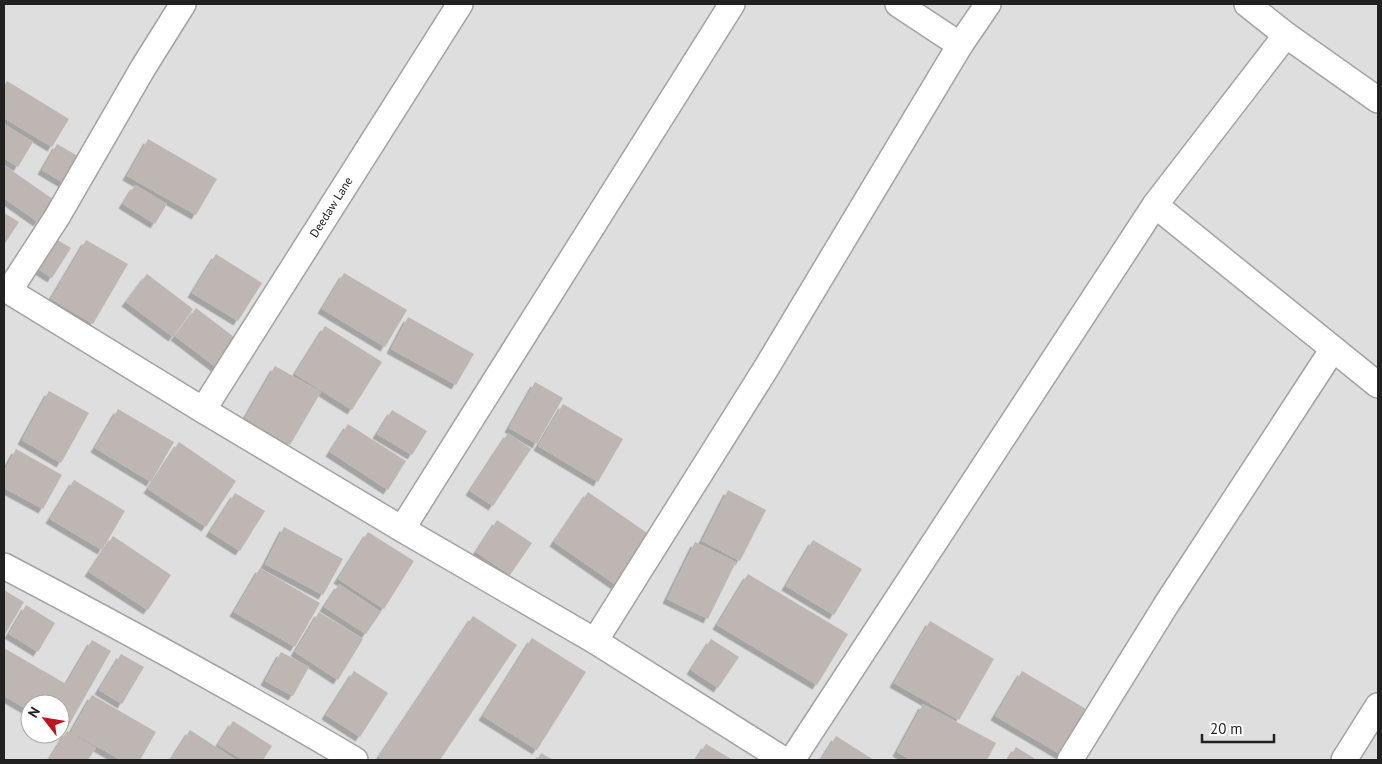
<svg xmlns="http://www.w3.org/2000/svg" width="1382" height="764" font-family="'PT Sans',sans-serif">
  <defs>
    <filter id="shadow"><feDropShadow dx="-4.5" dy="4.5" stdDeviation="0" flood-color="#0004"/></filter>
  </defs>
  <rect width="100%" height="100%" fill="#f0ede9"/>
  <path fill="#dfdede" fill-rule="evenodd" d="M4,4H1378V760H4ZM30,704H60V734H30Z"/>
  <g fill="#beb6b2" filter="url(#shadow)">
    <polygon points="7,81 69,119 52,147 4,118 4,86"/>
    <polygon points="4,124 33,142 18,167 4,158"/>
    <polygon points="148,139 217,179 196,215 127,176"/>
    <polygon points="57,144 85,160 69,186 42,170"/>
    <polygon points="4,165 54,200 38,222 4,198"/>
    <polygon points="135,185 167,204 155,224 123,204"/>
    <polygon points="4,213 19,222 4,245"/>
    <polygon points="56,239 71,248 52,278 38,269"/>
    <polygon points="86,240 128,264 93,324 51,299"/>
    <polygon points="216,254 262,283 238,321 192,293"/>
    <polygon points="344,273 407,310 385,347 322,309"/>
    <polygon points="147,274 193,309 173,337 126,302"/>
    <polygon points="196,308 238,340 217,368 175,336"/>
    <polygon points="408,317 474,354 456,385 391,349"/>
    <polygon points="325,326 382,362 352,410 295,374"/>
    <polygon points="275,366 321,392 290,445 245,418"/>
    <polygon points="535,382 563,398 537,444 509,428"/>
    <polygon points="49,391 89,413 61,463 22,440"/>
    <polygon points="563,404 623,439 598,482 538,446"/>
    <polygon points="118,409 174,442 151,482 95,448"/>
    <polygon points="392,410 427,431 412,455 377,434"/>
    <polygon points="348,424 406,461 388,490 330,452"/>
    <polygon points="508,433 531,449 493,506 470,491"/>
    <polygon points="179,442 236,481 206,527 148,489"/>
    <polygon points="16,449 62,475 43,509 4,488 4,471"/>
    <polygon points="74,480 125,511 102,550 50,519"/>
    <polygon points="728,490 766,510 740,561 702,541"/>
    <polygon points="588,492 650,535 616,585 554,542"/>
    <polygon points="235,493 265,511 240,551 210,532"/>
    <polygon points="497,520 532,543 510,575 476,552"/>
    <polygon points="284,527 343,559 323,595 265,564"/>
    <polygon points="368,532 414,561 384,609 338,579"/>
    <polygon points="113,536 171,575 148,610 89,572"/>
    <polygon points="813,540 862,569 834,615 786,586"/>
    <polygon points="695,542 736,562 708,619 667,599"/>
    <polygon points="260,568 320,603 295,647 234,612"/>
    <polygon points="748,574 848,634 817,685 717,625"/>
    <polygon points="339,584 381,612 366,634 324,607"/>
    <polygon points="4,590 24,602 4,636"/>
    <polygon points="26,605 55,623 38,652 9,634"/>
    <polygon points="319,612 363,639 338,680 295,652"/>
    <polygon points="473,616 517,645 440,760 384,760 379,757"/>
    <polygon points="930,621 994,659 959,720 894,683"/>
    <polygon points="532,638 586,672 537,750 483,716"/>
    <polygon points="711,639 739,657 718,688 691,670"/>
    <polygon points="92,640 111,651 65,732 60,729 60,704 30,704 30,711 4,696 4,648 66,684"/>
    <polygon points="281,652 309,667 293,696 265,681"/>
    <polygon points="121,654 144,667 122,704 99,690"/>
    <polygon points="354,671 388,693 360,737 326,715"/>
    <polygon points="1022,671 1091,712 1065,757 995,716"/>
    <polygon points="92,695 156,732 140,760 121,760 71,732"/>
    <polygon points="923,704 996,743 987,760 911,760 897,752"/>
    <polygon points="233,721 272,746 263,760 243,760 218,745"/>
    <polygon points="190,730 236,760 171,760"/>
    <polygon points="67,731 96,748 88,760 49,760"/>
    <polygon points="836,736 874,760 821,760"/>
    <polygon points="706,744 733,760 696,760"/>
    <polygon points="1016,747 1037,760 1008,760"/>
    <polygon points="541,753 553,760 537,760"/>
  </g>
  <g fill="none" stroke-linecap="round" stroke-linejoin="round">
    <g stroke="#a2a2a2" stroke-width="28">
      <g id="minor">
        <polyline points="898,4 960,45"/>
        <polyline points="1247,4 1286,35 1378,100"/>
        <polyline points="1155,205 1378,385"/>
        <polyline points="4,288 203,410 402,529 595,641 784,760"/>
        <polyline points="9,291 57,217 143,68 183,4"/>
        <path id="s1" d="M203,410L460,4"/>
        <polyline points="402,529 732,4"/>
        <path d="M4,566C122,628 240,692 355,760"/>
        <polyline points="595,641 765,370 960,45 988,4"/>
        <polyline points="792,760 1155,205 1286,35"/>
        <polyline points="1070,760 1166,605 1333,349"/>
        <polyline points="1344,760 1378,706"/>
      </g>
    </g>
    <use href="#minor" stroke="#fff" stroke-width="25"/>
  </g>
  <g text-anchor="middle" stroke-width="5" stroke-linejoin="round" paint-order="stroke">
    <g font-size="12" fill="#212121" stroke="#fff">
      <text dy="4" stroke="none"><textPath href="#s1" startOffset="240">Deedaw Lane</textPath></text>
    </g>
  </g>
  <rect width="1382" height="764" fill="none" stroke="#212121" stroke-width="10"/>
  <g transform="translate(45 719) rotate(301)"><circle r="24" fill="#ffffff" stroke="#a6a6a6"/>
  <path d="M0-4L9 19L0 12L-9 19Z" fill="#bc1621"/>
  <text y="-8" font-size="14" font-weight="bold" text-anchor="middle" fill="#212121">N</text>
  </g>
  <path d="M1202 734v8h72v-8" fill="none" stroke="#212121" stroke-width="2.5"/>
  <text x="1210" y="734" font-size="15" fill="#212121" stroke="#ffffff" stroke-width="4" paint-order="stroke">20 m</text>
</svg>
